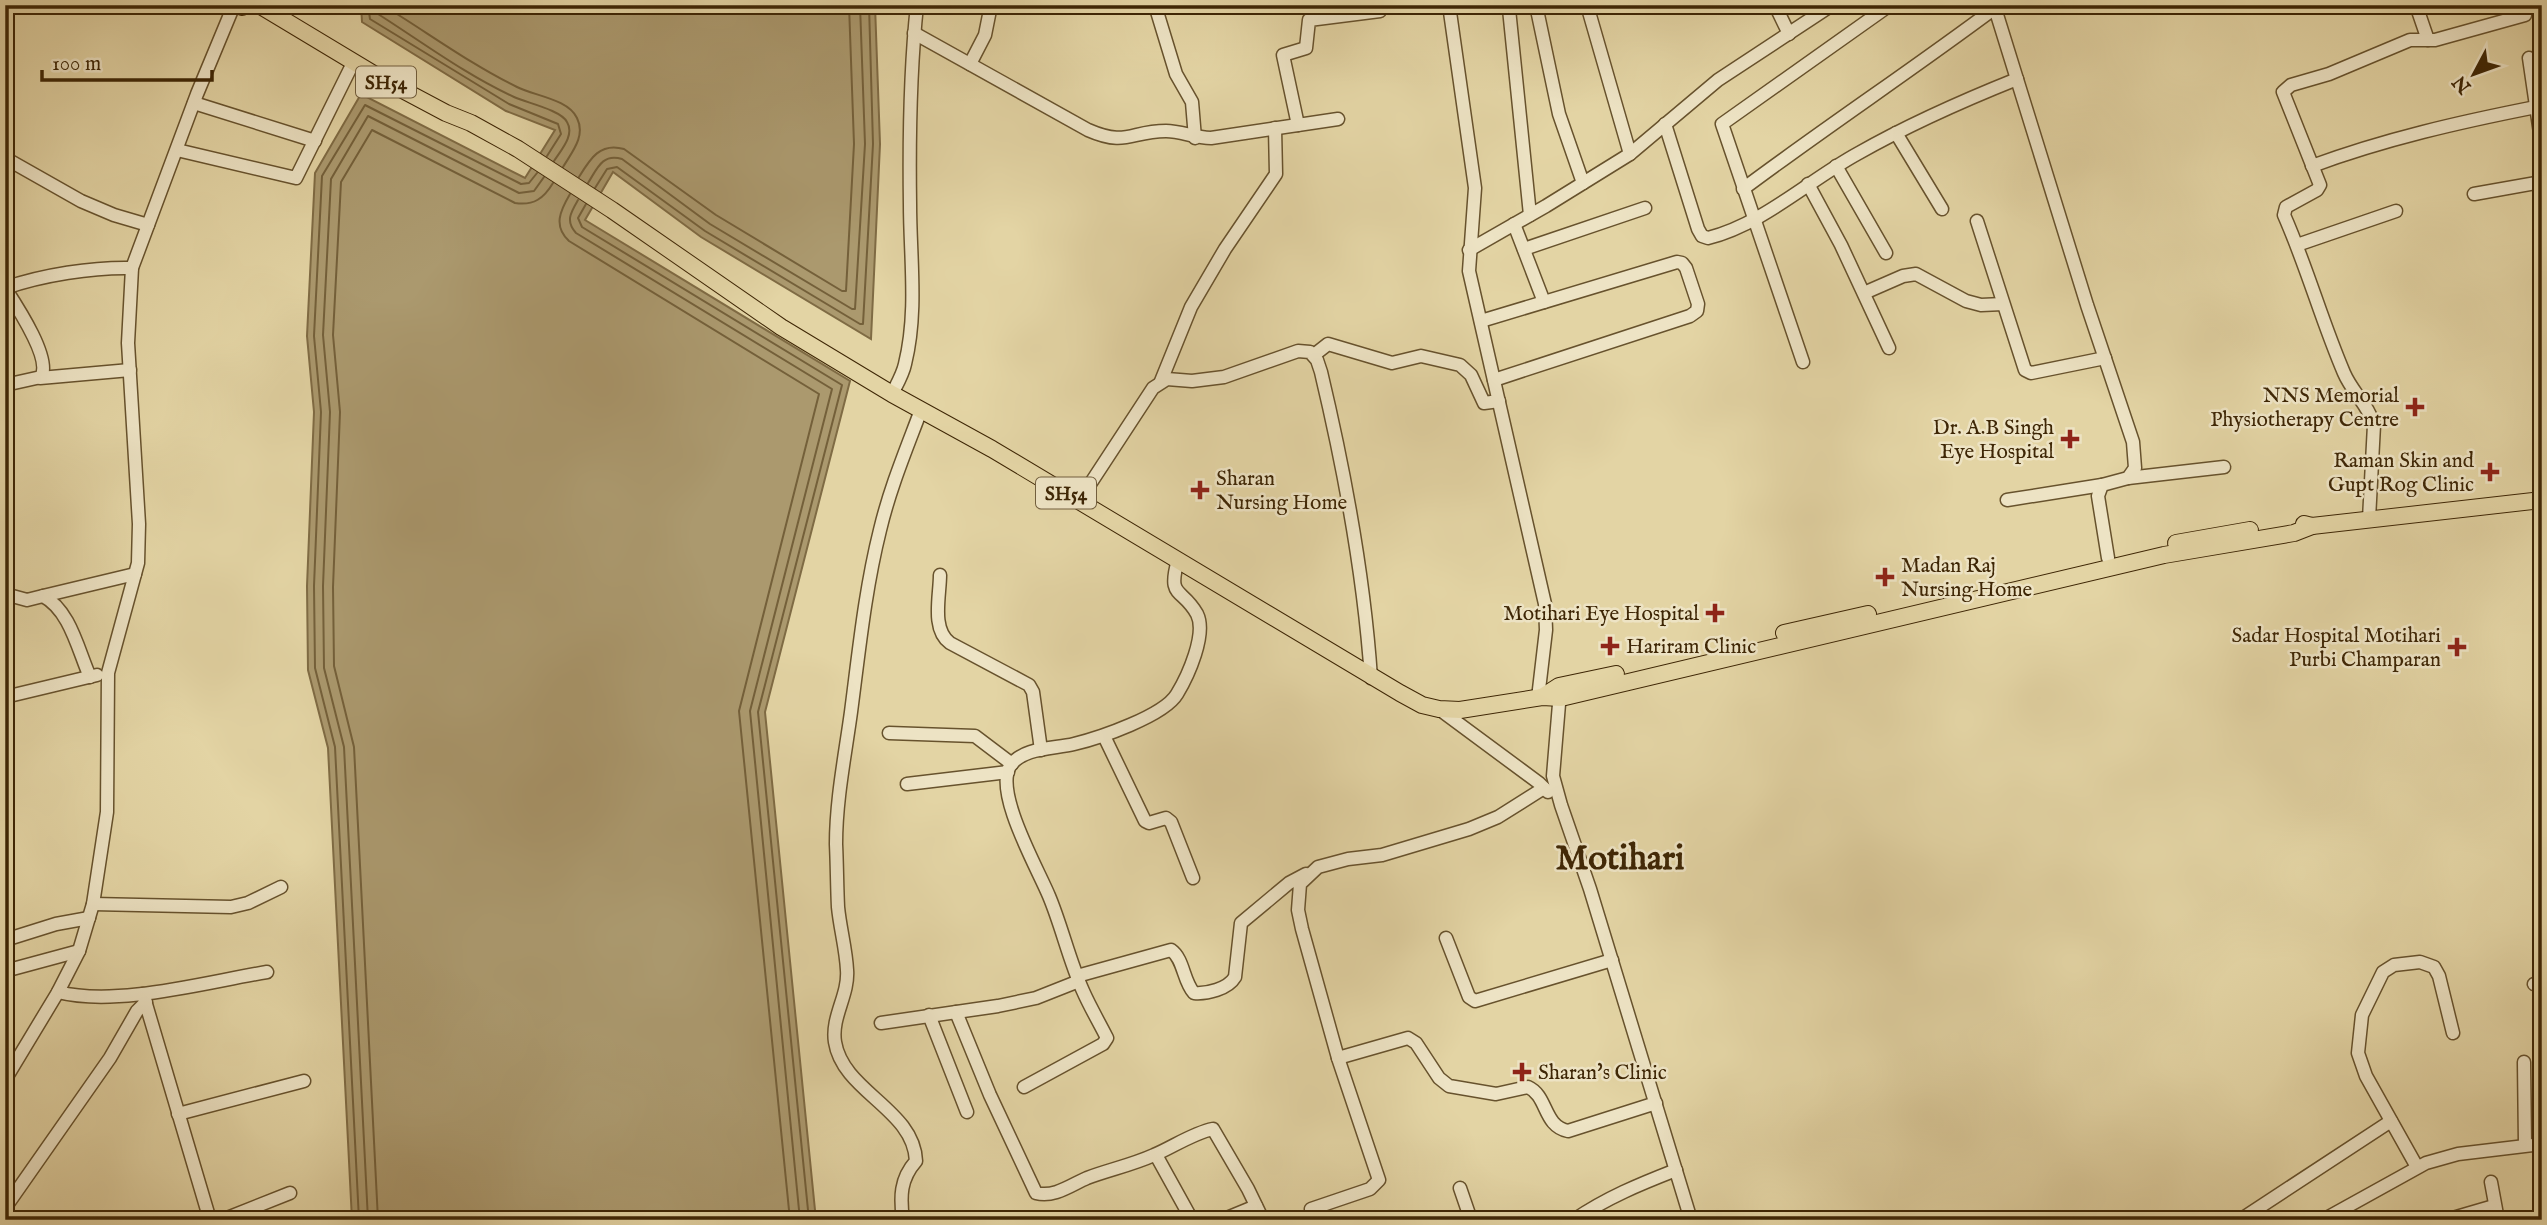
<svg xmlns="http://www.w3.org/2000/svg" width="2547" height="1225" font-family="'IM FELL English',serif">
  <rect width="100%" height="100%" fill="#e3d4a4"/>
  <filter id="stains"><feTurbulence type="fractalNoise" baseFrequency=".00286" numOctaves="4"/><feColorMatrix values="0 0 0 0 .2 0 0 0 0 .09 0 0 0 0 .02 0 0 0 .5 -.17"/></filter>
  <radialGradient id="worn" r=".72"><stop offset=".6" stop-color="#630" stop-opacity="0"/><stop offset="1" stop-color="#630" stop-opacity=".3"/></radialGradient>
  <polygon fill="#ab996e" stroke="#7f6b44" stroke-width="2" points="361,5 875,5 880,144 871,339 701,237 613,172 585,220 850,381 765,712 816,1220 352,1220 328,748 308,670 307,586 314,412 307,336 315,173 361,94 525,178 555,130 506,111 362,22"/>
  <g fill="none" stroke-linecap="round" stroke-linejoin="round">
    <g stroke="#74603a" stroke-width="2">
      <polyline points="368,5 370,19 509,104 558,124 561,134 547,156"/>
      <path d="M377,5L378,14C422,42 466,75 514,97C527,103 561,110 567,122C575,135 561,150 554,161"/>
      <path d="M387,5L389,9C431,35 472,65 517,87C535,96 568,99 577,118C586,136 572,152 563,167"/>
      <path d="M579,177C590,159 600,142 624,149L716,215L842,291H846L854,144L849,5"/>
      <path d="M588,183C597,169 602,153 622,159L710,224L852,309H855L865,144L860,5"/>
      <polyline points="595,188 607,169 617,167 705,231 860,324 863,324 873,144 869,5"/>
      <path d="M570,194C560,211 553,226 569,241L819,394L739,711L790,1220"/>
      <path d="M578,200C571,212 565,221 576,233L832,389L750,711L800,1220"/>
      <polyline points="586,204 578,218 582,227 842,385 758,712 809,1220"/>
      <polyline points="359,1220 335,747 315,668 314,586 321,412 314,336 322,176 365,105 521,184 529,183 537,173"/>
      <polyline points="368,1220 344,747 324,668 323,586 330,412 323,335 331,179 368,116 519,193 534,191 544,177"/>
      <path d="M378,1220L354,747L334,666L333,587L340,412L333,335L341,182L372,130L515,203C534,206 544,198 553,183"/>
    </g>
    <g stroke="#67522d" stroke-width="15">
      <g id="minor">
        <polyline points="1155,5 1176,74 1192,102 1195,138"/>
        <polyline points="1449,5 1475,188 1469,271 1545,604 1546,630 1538,698"/>
        <polyline points="1536,5 1559,114 1583,183"/>
        <polyline points="1587,5 1630,154"/>
        <polyline points="1775,5 1789,34"/>
        <polyline points="1994,5 2087,305 2133,442 2135,468 2128,478 2102,485 2098,496 2108,558"/>
        <polyline points="2416,5 2428,40"/>
        <polyline points="1509,9 1530,215"/>
        <path d="M914,33L1088,130C1127,147 1130,131 1166,131C1181,131 1195,138 1211,138L1338,119"/>
        <polyline points="2529,58 2542,147"/>
        <polyline points="970,64 985,35 991,5"/>
        <polyline points="194,103 315,141"/>
        <path d="M1665,124L1698,229L1702,236L1708,238C1763,224 1808,181 1857,154C1908,125 1962,101 2017,79"/>
        <polyline points="1298,125 1283,55 1306,48 1309,20 1380,11"/>
        <polyline points="1896,133 1942,209"/>
        <polyline points="177,150 296,178 353,63"/>
        <polyline points="5,158 81,201 114,215 148,225"/>
        <polyline points="1836,166 1886,253"/>
        <path d="M2312,166C2385,139 2460,122 2536,107"/>
        <polyline points="1808,184 1841,245 1889,348"/>
        <path d="M1743,189C1826,127 1912,70 1995,8"/>
        <polyline points="2474,194 2542,182"/>
        <polyline points="1977,221 2025,370 2031,373 2105,358"/>
        <polyline points="1514,224 1544,302"/>
        <polyline points="2297,245 2396,211"/>
        <polyline points="1524,249 1645,208"/>
        <polyline points="1469,250 1546,206 1630,154 1718,80 1832,5"/>
        <path d="M5,288C16,305 52,359 41,377L5,385"/>
        <path d="M5,288C42,275 93,267 132,268"/>
        <polyline points="1864,293 1903,276 1916,274 1966,301 1981,305 2003,304"/>
        <polyline points="1481,321 1677,262 1682,263 1686,268 1698,304 1697,311 1690,316 1494,380"/>
        <polyline points="1314,355 1328,344 1392,363 1421,356 1460,365 1471,375 1484,403 1499,401"/>
        <polyline points="1803,362 1722,124 1890,5"/>
        <polyline points="40,378 130,370"/>
        <polyline points="1161,381 1191,307 1225,249 1276,174 1275,128"/>
        <path d="M892,394C897,384 903,374 905,364C918,311 910,258 910,204C909,137 910,71 917,5"/>
        <polyline points="2128,478 2224,467"/>
        <polyline points="2007,500 2102,485"/>
        <path d="M1079,501L1153,388L1167,379L1192,381L1224,377L1298,351L1310,352L1317,360L1321,372C1345,473 1364,574 1371,678"/>
        <path d="M2369,519L2374,425C2369,406 2352,392 2344,373C2322,322 2307,267 2284,215L2286,207L2317,190L2320,185L2283,92L2291,85L2329,74L2410,40H2435L2525,15"/>
        <path d="M940,575C940,596 931,629 950,643L1029,685L1033,692L1041,750"/>
        <path d="M5,594L27,600L43,596C70,610 78,650 90,677"/>
        <polyline points="43,596 135,574"/>
        <polyline points="2541,635 2542,634"/>
        <polyline points="1560,692 1553,776 1561,805 1590,889 1691,1220"/>
        <polyline points="5,697 97,675"/>
        <polyline points="1439,709 1539,783 1548,792"/>
        <polyline points="889,733 975,736 1012,764"/>
        <polyline points="1104,736 1145,821 1149,823 1166,818 1171,822 1193,878"/>
        <polyline points="907,784 1008,772"/>
        <polyline points="93,904 231,907 248,903 281,887"/>
        <polyline points="1446,938 1469,997 1475,1001 1612,960"/>
        <polyline points="5,940 56,924 89,918"/>
        <polyline points="5,971 79,951"/>
        <path d="M1077,976L1171,950C1184,959 1183,981 1194,993C1207,994 1228,989 1235,977L1241,923L1289,883L1306,874"/>
        <polyline points="2534,984 2542,982"/>
        <path d="M58,992C117,1007 206,982 267,972"/>
        <polyline points="143,994 210,1220"/>
        <path d="M956,1012L990,1095L1036,1193C1054,1198 1071,1185 1087,1178C1108,1170 1132,1165 1154,1155C1173,1147 1193,1133 1213,1129L1248,1189L1263,1220"/>
        <polyline points="929,1015 967,1112"/>
        <polyline points="881,1023 998,1006 1036,998 1079,981"/>
        <path d="M1338,1058L1408,1038L1416,1043L1439,1078L1449,1086L1496,1094L1528,1087C1548,1096 1543,1126 1568,1131L1656,1103"/>
        <polyline points="2524,1062 2525,1145"/>
        <polyline points="5,1080 58,992 79,951 93,904 107,812 108,673 138,563 139,524 128,343 132,268 197,94 234,5"/>
        <path d="M1024,1087L1103,1044L1107,1038C1099,1022 1090,1007 1083,991C1069,960 1062,927 1049,896C1038,869 994,793 1010,766C1023,747 1054,749 1074,744C1099,738 1164,716 1177,694C1188,676 1207,634 1197,614C1182,587 1167,599 1178,560"/>
        <polyline points="178,1114 304,1081"/>
        <polyline points="1156,1155 1192,1220"/>
        <polyline points="2417,1167 2366,1076 2358,1053 2362,1015 2383,972 2394,965 2420,962 2434,967 2439,976 2453,1033"/>
        <polyline points="2491,1182 2498,1220"/>
        <polyline points="1460,1188 1471,1220"/>
        <polyline points="5,1208 110,1058 137,1011 146,1002"/>
        <polyline points="1311,1209 1370,1189 1379,1180 1338,1058 1302,929 1298,910 1300,884 1318,867 1348,859 1382,855 1469,829 1498,817 1544,788"/>
        <polyline points="222,1220 290,1193"/>
        <path d="M903,1220C900,1197 900,1179 916,1161C914,1109 843,1092 835,1042C831,1017 849,995 847,970C846,949 840,928 838,907C837,886 837,865 836,844C836,800 845,756 851,712C859,651 865,590 880,530C890,488 906,450 921,410"/>
        <polyline points="1222,1220 1256,1206"/>
        <path d="M1574,1220C1606,1198 1640,1184 1676,1170"/>
        <polyline points="2240,1220 2391,1121"/>
        <polyline points="2323,1220 2426,1163 2458,1154 2542,1144"/>
        <polyline points="2446,1220 2494,1206"/>
      </g>
    </g>
    <g stroke="#3e2605" stroke-width="18">
      <g id="major">
        <polyline points="237,5 242,7 248,5"/>
        <polyline points="259,5 382,79 446,113 471,123 518,149 612,210 781,327 892,394 992,449 1400,693 1422,705 1439,709 1460,710 1542,697 1561,698 2164,555 2294,533 2312,526"/>
        <polyline points="2304,524 2312,526 2542,500"/>
        <polyline points="2176,543 2250,530"/>
        <polyline points="1784,633 1868,614"/>
        <polyline points="1542,697 1559,686 1616,674"/>
      </g>
    </g>
    <use href="#minor" stroke="#ede3c4" stroke-width="12"/>
    <use href="#major" stroke="#e3d4a4" stroke-width="16"/>
  </g>
  <g fill="#8f2418" stroke="#ede3c4" stroke-width="2.5">
    <path d="M2411.5 396.5h7v7h7v7h-7v7h-7v-7h-7v-7h7z"/>
    <path d="M2066.5 428.5h7v7h7v7h-7v7h-7v-7h-7v-7h7z"/>
    <path d="M2486.5 461.5h7v7h7v7h-7v7h-7v-7h-7v-7h7z"/>
    <path d="M1196.5 479.5h7v7h7v7h-7v7h-7v-7h-7v-7h7z"/>
    <path d="M1881.5 566.5h7v7h7v7h-7v7h-7v-7h-7v-7h7z"/>
    <path d="M1711.5 602.5h7v7h7v7h-7v7h-7v-7h-7v-7h7z"/>
    <path d="M1606.5 635.5h7v7h7v7h-7v7h-7v-7h-7v-7h7z"/>
    <path d="M2453.5 636.5h7v7h7v7h-7v7h-7v-7h-7v-7h7z"/>
    <path d="M1518.5 1061.5h7v7h7v7h-7v7h-7v-7h-7v-7h7z"/>
  </g>
  <g text-anchor="middle" stroke-width="5" stroke-linejoin="round" paint-order="stroke">
    <g fill="#ede3c4" stroke="#725f3e" stroke-width="2">
      <rect x="356" y="66.5" width="60" height="31" rx="5"/>
      <rect x="1036" y="477.5" width="60" height="31" rx="5"/>
    </g>
    <g font-size="19" font-weight="bold" fill="#3e2605">
      <text x="386" y="89">SH54</text>
      <text x="1066" y="500">SH54</text>
    </g>
    <g font-size="21" fill="#3e2605" stroke="#ede3c4" text-anchor="end">
      <text x="2399" y="402">NNS Memorial<tspan x="2399" dy="24">Physiotherapy Centre</tspan></text>
      <text x="2054" y="434">Dr. A.B Singh<tspan x="2054" dy="24">Eye Hospital</tspan></text>
      <text x="2474" y="467">Raman Skin and<tspan x="2474" dy="24">Gupt Rog Clinic</tspan></text>
      <text x="1216" y="485" text-anchor="start">Sharan<tspan x="1216" dy="24">Nursing Home</tspan></text>
      <text x="1901" y="572" text-anchor="start">Madan Raj<tspan x="1901" dy="24">Nursing Home</tspan></text>
      <text x="1699" y="620">Motihari Eye Hospital</text>
      <text x="2441" y="642">Sadar Hospital Motihari<tspan x="2441" dy="24">Purbi Champaran</tspan></text>
      <text x="1626" y="653" text-anchor="start">Hariram Clinic</text>
      <text x="1538" y="1079" text-anchor="start">Sharan's Clinic</text>
    </g>
    <g font-size="35" font-weight="bold" fill="#3e2605" stroke="#ede3c4">
      <text x="1620" y="869">Motihari</text>
    </g>
  </g>
  <rect width="2547" height="1225" fill="none" stroke="#e3d4a4" stroke-width="28"/>
  <rect x="7" y="7" width="2533" height="1211" fill="none" stroke="#3e2605" stroke-width="3.5"/>
  <rect x="14" y="14" width="2519" height="1197" fill="none" stroke="#3e2605" stroke-width="2"/>
  <g transform="translate(2474 74) rotate(229)" stroke="#ede3c4" stroke-width="5" paint-order="stroke">
  <path d="M0-5L12 26L0 18L-12 26Z" fill="#3e2605"/>
  <text y="-10" font-size="19" font-weight="bold" text-anchor="middle" fill="#3e2605">N</text>
  </g>
  <path d="M42 70v10h170v-10" fill="none" stroke="#3e2605" stroke-width="3.5"/>
  <text x="52" y="70" font-size="21" fill="#3e2605" stroke="#ede3c4" stroke-width="5" paint-order="stroke">100 m</text>
  <rect width="100%" height="100%" filter="url(#stains)"/>
  <rect width="100%" height="100%" fill="url(#worn)"/>
</svg>
